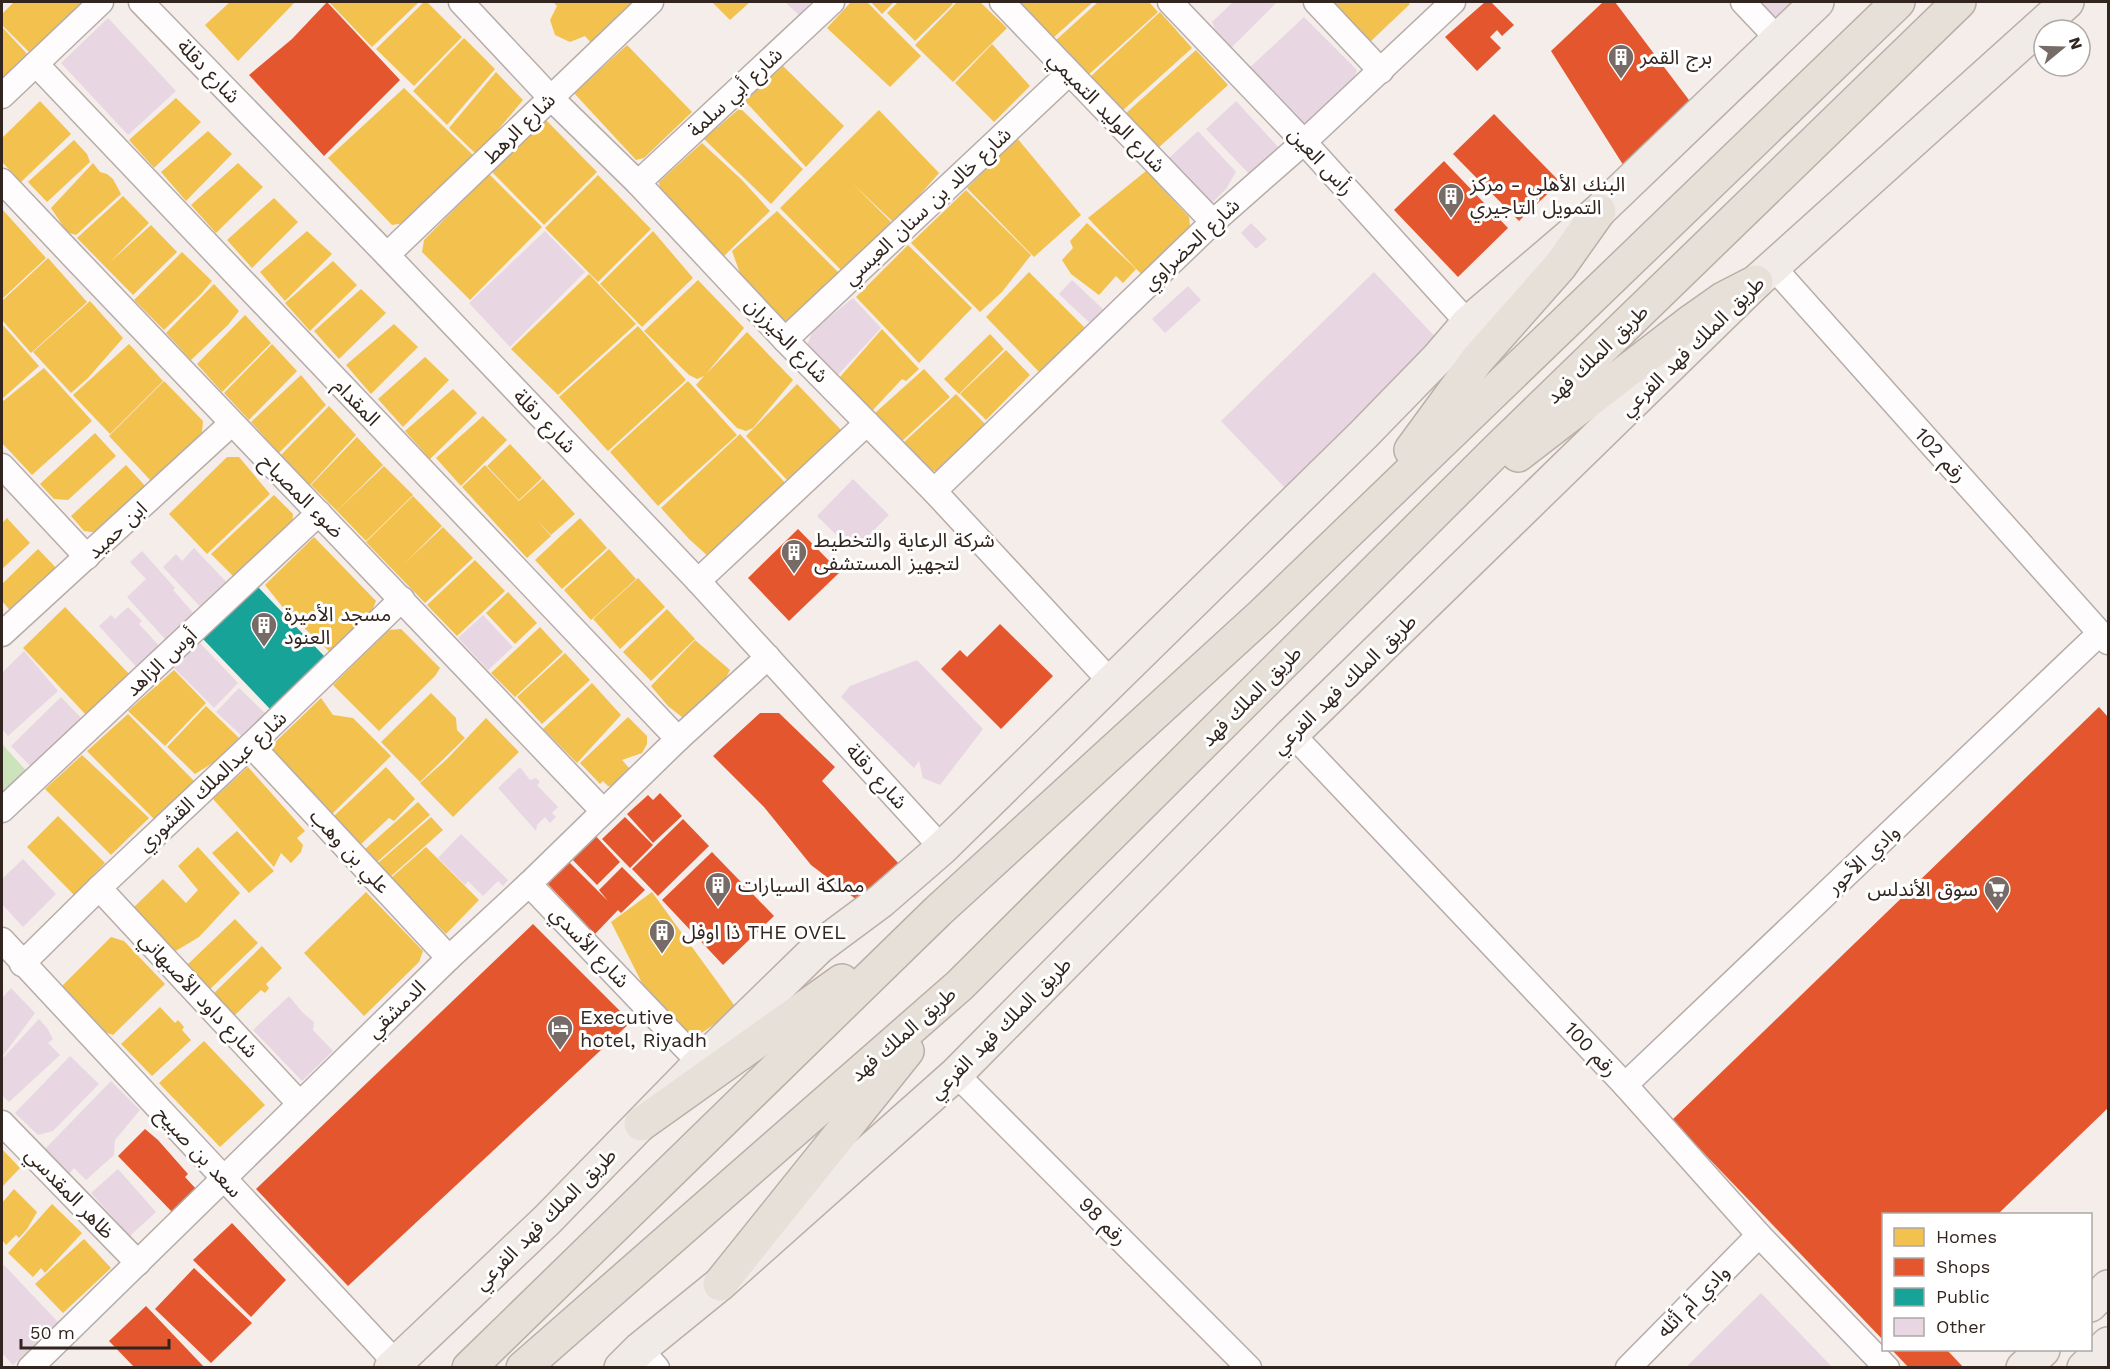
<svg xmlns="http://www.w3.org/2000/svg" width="2110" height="1369" font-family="'Work Sans','Noto Sans Arabic',sans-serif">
  <rect width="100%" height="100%" fill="#f5edea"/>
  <polygon fill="#cce3bc" points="2,744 31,776 2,803"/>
  <g fill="#f2c14e">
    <polygon points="14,2 80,2 82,3 35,58 2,25 2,14"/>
    <polygon points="230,2 295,2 238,61 205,25"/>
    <polygon points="329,2 419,2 372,47"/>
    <polygon points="424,2 427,2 462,37 414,86 376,49"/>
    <polygon points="553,2 638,2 593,45 585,36 570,42 555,35 550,20 557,6"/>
    <polygon points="712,2 750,2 730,20"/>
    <polygon points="851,2 867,2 921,56 890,87 827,28"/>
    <polygon points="871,2 894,2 882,14"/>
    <polygon points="898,2 950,2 953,4 915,41 887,13"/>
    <polygon points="957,2 980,2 1007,28 953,82 915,45"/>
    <polygon points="1017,2 1093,2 1053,38"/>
    <polygon points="1098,2 1149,2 1158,12 1087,76 1055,41"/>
    <polygon points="1332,2 1407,2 1410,4 1370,42"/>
    <polygon points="1160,12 1192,48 1121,112 1090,77"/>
    <polygon points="2,27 30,57 2,84"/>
    <polygon points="464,38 495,69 447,125 413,91"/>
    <polygon points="992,44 1030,86 994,122 955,83"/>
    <polygon points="627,45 692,112 644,158 636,160 574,93"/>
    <polygon points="1196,50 1228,85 1157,149 1125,114"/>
    <polygon points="783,66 844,126 806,167 745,101"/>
    <polygon points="496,72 523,100 477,155 449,128"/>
    <polygon points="404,88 474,156 405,223 392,225 328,158"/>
    <polygon points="176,98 201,122 154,168 129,140"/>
    <polygon points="40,101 71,134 21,182 2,162 2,138"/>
    <polygon points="740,108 803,169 771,204 704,139"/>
    <polygon points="879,110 939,173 917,198 892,221 852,183 891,222 842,271 780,208"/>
    <polygon points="544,118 597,172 544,225 491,171"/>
    <polygon points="208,131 232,154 186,201 161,172"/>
    <polygon points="1017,138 1081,215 1034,257 967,188"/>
    <polygon points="74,140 87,154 90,162 47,202 28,182"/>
    <polygon points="702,143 742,180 770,211 723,257 660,191 659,182"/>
    <polygon points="93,163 100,172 107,174 113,179 121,194 76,235 67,232 51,208"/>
    <polygon points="238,163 263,187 216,233 191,205"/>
    <polygon points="1146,171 1189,217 1191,234 1144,277 1088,218"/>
    <polygon points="489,174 542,227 470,300 422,252 424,240"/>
    <polygon points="598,175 651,229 598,282 545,228"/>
    <polygon points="966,190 1031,255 1002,292 980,312 911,243"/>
    <polygon points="123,196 149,223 109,263 151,225 177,252 133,295 77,238"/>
    <polygon points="274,198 298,222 252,268 227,240"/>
    <polygon points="2,209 46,258 2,299"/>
    <polygon points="777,211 840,274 787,323 741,276 732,251"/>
    <polygon points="1087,223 1136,269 1123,283 1116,276 1099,295 1071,274 1062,260 1073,248 1070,241"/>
    <polygon points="307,231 332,254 285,301 260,272"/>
    <polygon points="653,231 693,278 642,327 600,284"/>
    <polygon points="908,245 972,308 919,363 856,297"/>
    <polygon points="182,252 212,281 201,294 164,330 134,300"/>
    <polygon points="48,258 87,302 31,353 2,320 2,301"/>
    <polygon points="333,261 357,285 310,331 285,303"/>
    <polygon points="1029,272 1088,331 1043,376 986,317"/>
    <polygon points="589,274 636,324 558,395 511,349"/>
    <polygon points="698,280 744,328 706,374 747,332 793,380 753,428 746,431 737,428 696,385 704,376 697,379 689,375 644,331"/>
    <polygon points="214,284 239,311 228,325 191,360 166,333"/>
    <polygon points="361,289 386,313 339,359 314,331"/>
    <polygon points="90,301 123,338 88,378 71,393 33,352"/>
    <polygon points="245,315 271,343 222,392 197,364"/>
    <polygon points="2,324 39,366 2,399"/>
    <polygon points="394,324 418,347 371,394 346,365"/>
    <polygon points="638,326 686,380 608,451 559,397"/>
    <polygon points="882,329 919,369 906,381 902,379 872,411 840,377"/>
    <polygon points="990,334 1004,349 959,394 944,379"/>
    <polygon points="129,344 163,381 110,434 73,395"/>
    <polygon points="272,344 297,371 249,420 224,393"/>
    <polygon points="1006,350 1030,375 986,420 960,394"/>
    <polygon points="425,357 449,380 403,427 378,399"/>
    <polygon points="44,368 92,421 32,475 2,443 2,402"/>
    <polygon points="924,369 950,397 901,442 875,413"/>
    <polygon points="301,375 326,405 279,453 251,422"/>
    <polygon points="164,381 203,421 202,433 152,482 109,436"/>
    <polygon points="688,381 737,435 658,506 610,452"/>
    <polygon points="797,384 843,432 792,482 786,479 746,436"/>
    <polygon points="453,389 477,413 430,459 405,431"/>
    <polygon points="956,394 986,425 941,472 928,470 902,444"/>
    <polygon points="329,406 356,435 310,485 281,455"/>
    <polygon points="483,416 507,440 461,486 436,458"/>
    <polygon points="95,433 116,456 68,500 54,499 40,484"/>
    <polygon points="740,434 789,487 710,558 689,539 661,508"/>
    <polygon points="357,437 383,465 337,511 311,485"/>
    <polygon points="510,444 542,478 519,500 487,466"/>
    <polygon points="227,457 239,457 270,494 207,554 169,514"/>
    <polygon points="126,465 147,488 99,533 84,531 71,516"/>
    <polygon points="485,465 519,501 543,479 575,514 551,535 537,520 551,536 527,558 462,487"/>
    <polygon points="384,466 413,495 366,541 337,511"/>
    <polygon points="274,495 293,514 292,526 237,580 211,554"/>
    <polygon points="413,496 442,526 404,564 443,527 473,558 425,603 366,542"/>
    <polygon points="7,518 30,543 2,569 2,523"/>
    <polygon points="580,518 607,548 562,589 535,560"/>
    <polygon points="314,537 376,601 372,611 330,652 285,610 265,585"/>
    <polygon points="38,549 59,571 13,614 2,601 2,584"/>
    <polygon points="609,549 636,579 591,620 564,590"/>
    <polygon points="475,560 505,591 457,636 427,605"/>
    <polygon points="638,578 665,607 620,649 593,619"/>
    <polygon points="508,592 537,623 515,644 486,613"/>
    <polygon points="65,607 132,677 89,718 23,648"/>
    <polygon points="667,609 695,639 651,681 623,652"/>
    <polygon points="540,627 563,652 515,697 491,673"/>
    <polygon points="401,629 440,668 435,676 379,731 333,685 389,630"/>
    <polygon points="695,640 730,670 721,688 687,721 668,706 651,686"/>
    <polygon points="565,653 590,680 542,724 517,697"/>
    <polygon points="174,670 206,703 165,746 128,711"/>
    <polygon points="592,683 621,715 577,763 543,729"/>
    <polygon points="431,693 456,718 457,730 465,738 420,782 381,742"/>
    <polygon points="321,698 333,715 353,718 391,756 331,815 269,748"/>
    <polygon points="206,706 239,738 216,761 195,774 167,747"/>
    <polygon points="128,714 195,782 155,820 87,751"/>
    <polygon points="628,717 647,736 647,744 642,753 622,760 630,769 614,787 608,786 603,781 600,784 580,763"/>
    <polygon points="486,718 519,752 453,817 420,783 447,759"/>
    <polygon points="82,755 149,818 111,855 45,789"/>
    <polygon points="248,767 305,831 297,838 303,845 301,852 291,863 281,853 274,867 213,799"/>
    <polygon points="386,767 415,799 394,821 389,818 360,845 334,816"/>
    <polygon points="418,802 430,815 376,863 364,850"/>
    <polygon points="58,816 105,863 74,895 27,847"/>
    <polygon points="431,817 443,830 389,878 377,864"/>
    <polygon points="237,831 274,871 249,893 212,853"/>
    <polygon points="198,847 240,893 199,937 174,952 134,907 163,879 186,903 198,890 178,866"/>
    <polygon points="426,847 479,900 446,934 391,878"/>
    <polygon points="366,892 423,951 419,962 364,1016 304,953"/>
    <polygon points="652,892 737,1009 688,1042 644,987 611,922"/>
    <polygon points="235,919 258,943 208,991 186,966"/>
    <polygon points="111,937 124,941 165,984 113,1035 99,1030 63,997 63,985"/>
    <polygon points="262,946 282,968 266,984 269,988 265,993 261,990 234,1016 213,994"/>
    <polygon points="160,1007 175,1023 178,1020 184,1027 182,1030 191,1040 152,1076 121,1044"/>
    <polygon points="204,1041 265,1105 220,1147 159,1083"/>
    <polygon points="2,1149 20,1168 2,1187"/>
    <polygon points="14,1189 37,1212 27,1229 19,1238 16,1235 6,1245 2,1240 2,1203"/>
    <polygon points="52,1204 82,1233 45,1273 41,1268 33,1277 8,1253"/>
    <polygon points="84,1239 111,1268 63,1313 35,1284"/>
  </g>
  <g fill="#e4572e">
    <polygon points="327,2 400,80 324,156 249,75 292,39"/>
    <polygon points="1485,2 1491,2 1514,25 1502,36 1497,30 1490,37 1501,48 1477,71 1445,37"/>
    <polygon points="1603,2 1615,2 1695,108 1627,171 1551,51"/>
    <polygon points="1494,114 1560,182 1519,221 1453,154"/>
    <polygon points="1444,161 1508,228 1458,277 1394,210"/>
    <polygon points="798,529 840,572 789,621 748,578"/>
    <polygon points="1000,624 1053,676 1001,729 941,669 960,650 967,657"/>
    <polygon points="2099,707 2108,717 2108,1108 1998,1214 1884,1214 1884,1341 1672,1120"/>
    <polygon points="760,713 779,713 835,767 822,781 901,866 861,903 811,865 764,807 713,756"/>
    <polygon points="660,793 682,816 653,843 627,814 648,795 653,800"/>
    <polygon points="625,817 653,845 630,868 602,839"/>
    <polygon points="683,819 709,846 658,896 632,869"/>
    <polygon points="592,832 620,862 597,885 569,856"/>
    <polygon points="712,852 774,916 723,965 662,900"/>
    <polygon points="567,860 608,901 599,890 622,867 645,890 621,913 618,910 595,934 547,883"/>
    <polygon points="533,924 631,1022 348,1286 256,1189"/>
    <polygon points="145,1129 158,1140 188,1174 185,1177 197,1190 173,1213 118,1156"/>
    <polygon points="232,1223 286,1280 251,1317 193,1260"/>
    <polygon points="194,1268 252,1323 211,1363 155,1309"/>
    <polygon points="146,1306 205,1368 135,1368 109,1341"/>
    <polygon points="1892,1350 1947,1350 1964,1368 1909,1368"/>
  </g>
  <polygon fill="#17a398" points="258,587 325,657 270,709 203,639"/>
  <g fill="#e8d7e3">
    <polygon points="785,2 811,2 799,15"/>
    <polygon points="1233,2 1277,2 1231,48 1218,36 1212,22"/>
    <polygon points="1756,2 1803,2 1779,25"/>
    <polygon points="1304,17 1357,70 1351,86 1322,116 1305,123 1293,118 1246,71"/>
    <polygon points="108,18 176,91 128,135 61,63"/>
    <polygon points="1236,101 1281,150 1252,177 1206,129"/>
    <polygon points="1198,131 1236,172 1226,189 1211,204 1168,159"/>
    <polygon points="1251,223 1267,239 1256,249 1241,233"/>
    <polygon points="545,231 585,272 510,347 469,303"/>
    <polygon points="1374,272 1441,343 1288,491 1221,421"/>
    <polygon points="1072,280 1107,313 1094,327 1059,294"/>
    <polygon points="1188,286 1201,300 1165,333 1152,319"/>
    <polygon points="853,298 881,328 837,376 807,346 813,330"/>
    <polygon points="853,479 889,515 853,551 817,516"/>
    <polygon points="194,548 232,588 206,613 163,567 176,554 182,561"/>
    <polygon points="142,551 175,588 173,590 197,617 173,648 127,597 146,579 130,562"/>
    <polygon points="128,607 142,621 139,624 165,652 142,673 99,626 111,615 115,619"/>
    <polygon points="483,615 513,647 488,670 458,638"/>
    <polygon points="200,643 238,683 214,708 173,667"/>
    <polygon points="24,651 58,691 8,736 2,729 2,673"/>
    <polygon points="917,660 983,729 940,785 923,778 919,761 914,768 841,697 850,686"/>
    <polygon points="239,688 266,714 244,738 216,712"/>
    <polygon points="61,697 86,723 36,772 11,746"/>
    <polygon points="520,767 530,780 536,778 540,782 537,785 558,807 552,813 556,817 550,823 545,817 537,825 536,831 498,788"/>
    <polygon points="461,834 508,880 503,886 498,881 483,896 468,881 465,885 438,858"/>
    <polygon points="23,859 56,894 23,927 2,904 2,879"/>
    <polygon points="11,988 35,1013 2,1057 2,998"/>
    <polygon points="289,996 303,1013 314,1022 313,1030 333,1051 302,1081 253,1030"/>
    <polygon points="39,1019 47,1028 53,1039 48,1043 60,1055 9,1102 3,1096 2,1098 2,1059"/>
    <polygon points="70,1056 99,1084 53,1131 38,1135 15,1113"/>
    <polygon points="111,1081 140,1110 115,1140 114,1155 86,1180 74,1168 68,1175 44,1150"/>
    <polygon points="118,1169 156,1212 130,1236 91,1193"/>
    <polygon points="4,1265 58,1322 13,1365 2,1353 2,1267"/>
    <polygon points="1761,1293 1833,1368 1685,1368"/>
  </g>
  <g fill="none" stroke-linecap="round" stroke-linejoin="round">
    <g stroke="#b6aca9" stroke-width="27">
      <g id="street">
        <polyline points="141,2 387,255 698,581 942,848"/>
        <polyline points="461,2 551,98 638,183 785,340 934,491 1111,682"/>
        <polyline points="1002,2 1213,222"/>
        <polyline points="1170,2 1304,142 1468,323"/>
        <polyline points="1316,2 1381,71"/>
        <polyline points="1743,2 1778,39"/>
        <polyline points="36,64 678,739"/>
        <polyline points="2,96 101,2"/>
        <path d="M2,181C201,392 403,600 603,811"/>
        <polyline points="638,183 832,2"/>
        <polyline points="387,255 651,2"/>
        <polyline points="1774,268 2108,642"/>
        <polyline points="785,340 1069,73"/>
        <polyline points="2,466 87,557"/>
        <polyline points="934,491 1213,222 1304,142 1453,2"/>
        <polyline points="698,581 867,423"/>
        <polyline points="2,634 231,424"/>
        <polyline points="1292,734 1625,1085 1759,1235 1887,1368"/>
        <polyline points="251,745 449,958"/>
        <polyline points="2,810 319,513"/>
        <polyline points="529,884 700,1063"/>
        <polyline points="99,888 299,1103"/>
        <polyline points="2,940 396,1363"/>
        <polyline points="22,964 99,888 251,745 402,599"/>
        <polyline points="956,1074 1249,1368"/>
        <polyline points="1625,1085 2100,633"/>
        <polyline points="2,1123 138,1263"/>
        <polyline points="640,1349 657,1368"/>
        <polyline points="30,1368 449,958 529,884 678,739 768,657"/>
        <polyline points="1628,1368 1759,1235"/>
      </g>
    </g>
    <g stroke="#baafa7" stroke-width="36">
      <g id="primary">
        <polyline points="2090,1305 2108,1287"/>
        <polyline points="391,1368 547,1220 700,1063 819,947 881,901 942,848 1363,435 1438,358 1468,323 1599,211 1817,2"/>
        <polyline points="621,1368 640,1349 720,1284 956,1074 1292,734 1756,282 2067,2"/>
        <polyline points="2023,1368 2043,1350"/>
        <polyline points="2084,1368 2108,1344"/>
      </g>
    </g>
    <g stroke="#baafa7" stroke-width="36">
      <g id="highway">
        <polyline points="1411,450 1477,360 1560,266 1599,211"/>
        <polyline points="1518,455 1689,323 1723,299 1756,282"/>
        <polyline points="641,1124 842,981"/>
        <polyline points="720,1284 907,1051"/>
        <polyline points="469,1368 938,911 1263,614 1898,2"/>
        <polyline points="523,1368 960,985 1496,451 1959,2"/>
      </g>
    </g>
    <use href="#street" stroke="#fefcfc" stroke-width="24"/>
    <use href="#primary" stroke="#f0ebe7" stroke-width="33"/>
    <use href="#highway" stroke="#e7e0d9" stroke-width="33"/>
  </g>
  <defs>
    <g id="building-pin" transform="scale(1.35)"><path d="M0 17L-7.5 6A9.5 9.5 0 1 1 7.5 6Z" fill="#766b66" stroke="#fff"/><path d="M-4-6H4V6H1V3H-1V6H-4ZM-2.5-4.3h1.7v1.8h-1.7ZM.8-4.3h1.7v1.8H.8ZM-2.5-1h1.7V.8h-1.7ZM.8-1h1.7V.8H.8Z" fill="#fff"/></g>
    <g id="supermarket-pin" transform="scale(1.35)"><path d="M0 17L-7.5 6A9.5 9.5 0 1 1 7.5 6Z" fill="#766b66" stroke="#fff"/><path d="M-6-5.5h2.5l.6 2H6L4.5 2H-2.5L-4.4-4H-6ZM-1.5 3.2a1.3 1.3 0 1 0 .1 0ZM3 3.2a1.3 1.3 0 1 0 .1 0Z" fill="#fff"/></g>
    <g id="hotel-pin" transform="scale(1.35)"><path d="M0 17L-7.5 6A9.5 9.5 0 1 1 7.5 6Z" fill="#766b66" stroke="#fff"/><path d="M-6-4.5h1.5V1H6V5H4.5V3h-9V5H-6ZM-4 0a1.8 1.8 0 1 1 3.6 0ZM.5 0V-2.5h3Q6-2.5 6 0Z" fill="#fff"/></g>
  </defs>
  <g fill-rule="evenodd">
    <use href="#building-pin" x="1621" y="57"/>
    <use href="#building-pin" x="1451" y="196"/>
    <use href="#building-pin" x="794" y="552"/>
    <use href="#building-pin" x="264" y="625"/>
    <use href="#building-pin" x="718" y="885"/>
    <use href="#supermarket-pin" x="1997" y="889"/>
    <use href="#building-pin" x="662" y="932"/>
    <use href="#hotel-pin" x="560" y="1028"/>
  </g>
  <g text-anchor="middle" stroke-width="6" stroke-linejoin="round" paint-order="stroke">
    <g font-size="20" fill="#32251f" stroke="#fff" text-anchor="start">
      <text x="1640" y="64">برج القمر</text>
      <text x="1470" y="191">البنك الأهلي - مركز<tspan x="1470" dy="23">التمويل التاجيري</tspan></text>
      <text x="814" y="547">شركة الرعاية والتخطيط<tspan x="814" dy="23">لتجهيز المستشفى</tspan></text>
      <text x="284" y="621">مسجد الأميرة<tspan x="284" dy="23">العنود</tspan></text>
      <text x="738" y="892">مملكة السيارات</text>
      <text x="1978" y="896" text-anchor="end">سوق الأندلس</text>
      <text x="682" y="939">ذا اوفل THE OVEL</text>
      <text x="580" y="1024">Executive<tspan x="580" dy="23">hotel, Riyadh</tspan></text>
    </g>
    <g font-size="20" fill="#32251f" stroke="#fff">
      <text transform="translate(209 71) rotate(46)" y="7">شارع دقلة</text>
      <text transform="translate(735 92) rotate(-43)" y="7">شارع أبي سلمة</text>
      <text transform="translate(1107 112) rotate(46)" y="7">شارع الوليد التميمي</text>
      <text transform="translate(519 128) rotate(-44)" y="7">شارع الرهط</text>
      <text transform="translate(1321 161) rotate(47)" y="7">رأس العين</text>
      <text transform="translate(927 206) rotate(-43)" y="7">شارع خالد بن سنان العبسي</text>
      <text transform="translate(1191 244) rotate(-43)" y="7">شارع الحضراوي</text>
      <text transform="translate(787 340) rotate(46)" y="7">شارع الخيزران</text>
      <text transform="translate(1692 346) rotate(-44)" y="7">طريق الملك فهد الفرعي</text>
      <text transform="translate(1597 354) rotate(-44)" y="7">طريق الملك فهد</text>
      <text transform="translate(357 402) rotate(46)" y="7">المقدام</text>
      <text transform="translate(545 421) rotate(46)" y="7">شارع دقلة</text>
      <text transform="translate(1941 455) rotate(48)" y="7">رقم 102</text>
      <text transform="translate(302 496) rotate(45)" y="7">ضوء المصباح</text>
      <text transform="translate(117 530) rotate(-43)" y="7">ابن حميد</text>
      <text transform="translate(161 662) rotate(-43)" y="7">أوس الزاهد</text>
      <text transform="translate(1344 684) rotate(-44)" y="7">طريق الملك فهد الفرعي</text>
      <text transform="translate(1251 696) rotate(-45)" y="7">طريق الملك فهد</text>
      <text transform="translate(877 776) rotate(48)" y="7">شارع دقلة</text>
      <text transform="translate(212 781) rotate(-43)" y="7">شارع عبدالملك القشوري</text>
      <text transform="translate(350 851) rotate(47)" y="7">علي بن وهب</text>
      <text transform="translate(1863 859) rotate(-43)" y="7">وادي الأحور</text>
      <text transform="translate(590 947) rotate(46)" y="7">شارع الأسدي</text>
      <text transform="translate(199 995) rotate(47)" y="7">شارع داود الأصبهاني</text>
      <text transform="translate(396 1009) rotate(-44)" y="7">الدمشقي</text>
      <text transform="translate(1000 1028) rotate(-45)" y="7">طريق الملك فهد الفرعي</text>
      <text transform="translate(903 1034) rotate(-41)" y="7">طريق الملك فهد</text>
      <text transform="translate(1591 1049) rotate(47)" y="7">رقم 100</text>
      <text transform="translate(199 1152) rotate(47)" y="7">سعد بن صبيح</text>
      <text transform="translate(70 1193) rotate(46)" y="7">ظاهر المقدسي</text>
      <text transform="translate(545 1219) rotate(-45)" y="7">طريق الملك فهد الفرعي</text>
      <text transform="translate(1103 1221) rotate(45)" y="7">رقم 98</text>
      <text transform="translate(1693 1301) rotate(-45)" y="7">وادي أم أثله</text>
    </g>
  </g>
  <rect width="2110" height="1369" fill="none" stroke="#32251f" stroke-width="6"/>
  <rect x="1882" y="1213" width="210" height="138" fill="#ffffff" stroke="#ada8a5" stroke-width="1.5"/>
  <rect x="1894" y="1228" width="30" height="18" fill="#f2c14e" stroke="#ada8a5" stroke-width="1.5"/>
  <text x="1936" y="1243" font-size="18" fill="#32251f">Homes</text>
  <rect x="1894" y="1258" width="30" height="18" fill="#e4572e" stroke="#ada8a5" stroke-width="1.5"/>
  <text x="1936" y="1273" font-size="18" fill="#32251f">Shops</text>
  <rect x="1894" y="1288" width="30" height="18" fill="#17a398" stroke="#ada8a5" stroke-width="1.5"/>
  <text x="1936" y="1303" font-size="18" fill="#32251f">Public</text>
  <rect x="1894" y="1318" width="30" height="18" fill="#e8d7e3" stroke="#ada8a5" stroke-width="1.5"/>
  <text x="1936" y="1333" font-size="18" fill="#32251f">Other</text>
  <g transform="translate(2062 48) rotate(71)"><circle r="28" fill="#ffffff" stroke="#ada8a5" stroke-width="1.5"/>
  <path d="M0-4.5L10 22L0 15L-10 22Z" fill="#766b66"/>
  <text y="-9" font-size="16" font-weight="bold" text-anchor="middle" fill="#32251f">N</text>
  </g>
  <path d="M21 1339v9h148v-9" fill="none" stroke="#32251f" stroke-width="3"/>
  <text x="30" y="1339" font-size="18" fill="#32251f" stroke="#ffffff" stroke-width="4.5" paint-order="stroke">50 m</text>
</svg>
